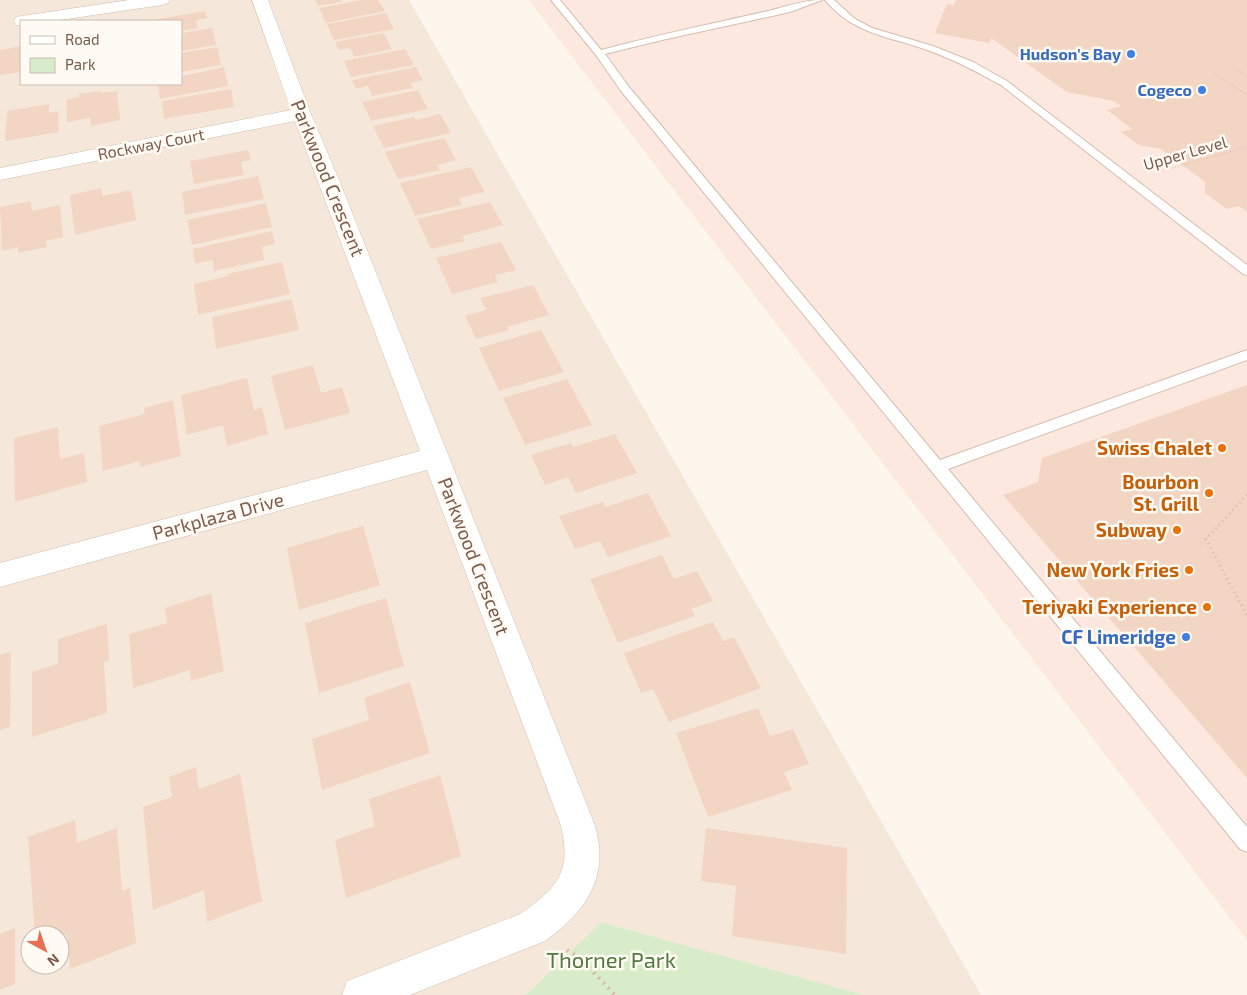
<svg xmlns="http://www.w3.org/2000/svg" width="1247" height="995" font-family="'Exo 2',sans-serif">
  <rect width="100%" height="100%" fill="#fdf6ec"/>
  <path fill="#f5e8da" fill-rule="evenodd" d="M0,0H409L981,995H864L601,922L529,992L522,995H0ZM21,21H181V84H21ZM30,935H60V965H30Z"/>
  <polygon fill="#fde8e0" points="529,0 1247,0 1247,940"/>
  <polygon fill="#d8ecc9" points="601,922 864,995 522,995 529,992"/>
  <g fill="#f3d5c3">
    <polygon points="315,0 341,0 342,2 318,6"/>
    <polygon points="362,0 378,0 385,11 326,23 319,8"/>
    <polygon points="956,0 1247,0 1247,212 1239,206 1227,209 1205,193 1205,182 1161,149 1139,145 1121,132 1132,129 1107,110 1121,106 1114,101 1067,92 991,38 990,43 935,33 947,4 954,5"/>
    <polygon points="205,11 207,18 196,20 198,28 181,31 181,21 147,21"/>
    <polygon points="386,13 394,29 334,40 327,24"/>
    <polygon points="212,28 216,45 181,51 181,33"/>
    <polygon points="384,33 392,49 354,57 350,48 339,50 335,42"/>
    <polygon points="21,46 21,72 0,75 0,50"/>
    <polygon points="218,47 221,65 181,72 181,53"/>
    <polygon points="405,49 414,65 351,77 344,61"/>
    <polygon points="224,67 228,86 160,99 158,84 181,84 182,76"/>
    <polygon points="416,67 423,80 410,83 413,88 372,96 368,86 356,89 352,80"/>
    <polygon points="231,89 234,107 164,119 162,101"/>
    <polygon points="418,90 428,109 371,121 362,102"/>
    <polygon points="101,91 101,93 117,91 120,120 91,126 90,118 67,122 66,100 79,97 79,94"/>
    <polygon points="49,104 49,113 58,111 59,132 5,141 7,111"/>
    <polygon points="440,114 451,133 384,148 373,126 414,117 416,120"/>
    <polygon points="444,138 456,160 437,165 440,170 398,179 385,152"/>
    <polygon points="248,150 251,160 241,162 244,175 194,184 190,161"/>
    <polygon points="471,167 485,192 459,198 462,205 415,216 400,183"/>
    <polygon points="258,176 264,199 185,215 182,192"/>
    <polygon points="101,188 103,196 131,190 136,220 75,235 70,195"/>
    <polygon points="31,201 32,211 60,205 63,237 46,241 47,247 18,253 18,247 2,251 0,207"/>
    <polygon points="490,202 503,225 462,236 465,241 431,249 417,219"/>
    <polygon points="266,203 272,227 192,245 187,220"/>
    <polygon points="272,231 275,244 262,247 264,260 214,271 213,260 195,264 193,249"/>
    <polygon points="501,242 516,270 495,275 498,282 452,294 436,258"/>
    <polygon points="282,262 290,294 198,315 194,284 228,276 227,274"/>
    <polygon points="533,285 549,315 507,327 509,330 476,339 465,316 486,310 480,298"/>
    <polygon points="292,299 299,330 216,349 212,317"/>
    <polygon points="541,330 564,372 499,391 479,348"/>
    <polygon points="313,365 321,393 342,387 350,413 285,430 271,376"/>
    <polygon points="247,378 254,410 262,407 268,434 227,446 223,425 187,435 181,395"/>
    <polygon points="567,379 592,425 525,445 503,398"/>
    <polygon points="1247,385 1247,778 1003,495 1038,482 1042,458"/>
    <polygon points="173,400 181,456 140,467 140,461 103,471 99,426 145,414 144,408"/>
    <polygon points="58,427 60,459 84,453 87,482 15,502 14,438"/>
    <polygon points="615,434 637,473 576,493 568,477 545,485 531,455 571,443 573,447"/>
    <polygon points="648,493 671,536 608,557 600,541 575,549 559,516 603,502 605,507"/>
    <polygon points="363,526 380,585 299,610 287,548"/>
    <polygon points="662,555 674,579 697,571 713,601 691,609 695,616 618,643 590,579"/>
    <polygon points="211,593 224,671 191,681 190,670 133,688 129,634 167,623 165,608"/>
    <polygon points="386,598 404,666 319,693 305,623"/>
    <polygon points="713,622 723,641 734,637 761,688 669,722 653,689 641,693 624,653"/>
    <polygon points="107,624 109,660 104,662 107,713 32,737 32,672 58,664 58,639"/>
    <polygon points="11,651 10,727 0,730 0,655"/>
    <polygon points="410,682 430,753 322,790 312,739 369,720 364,698"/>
    <polygon points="758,708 770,736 793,729 809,764 784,772 792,790 708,817 676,733"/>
    <polygon points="196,767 199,789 240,774 262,901 207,922 204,890 153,910 143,807 172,797 169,777"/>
    <polygon points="440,775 461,856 346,898 335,840 375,826 369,799"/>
    <polygon points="75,820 77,843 117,828 122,891 130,888 136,943 70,969 67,934 60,937 60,935 35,935 28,837"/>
    <polygon points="706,828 847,848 846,954 732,936 736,886 701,881"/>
    <polygon points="15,928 15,984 0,990 0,934"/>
  </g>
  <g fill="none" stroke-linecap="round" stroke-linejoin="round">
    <g stroke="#d1beb0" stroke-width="2">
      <g id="lane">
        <path d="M551,0H560L601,50C653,36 706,25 759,13C780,9 801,0 822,0L790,12L662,40L605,54L629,87L940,460L1247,350V360L948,469L1247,827V852L1240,849L621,91L596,55Z"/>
        <path d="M825,0H834L855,19L872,28L933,46L973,62L1007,81L1247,265V275L1243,274L1001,85C977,72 953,59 927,50C888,36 853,34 825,0Z"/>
      </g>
    </g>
    <g stroke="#d1beb0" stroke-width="1">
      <g id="street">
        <polygon points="129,0 170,0 168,3 162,5 53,21 21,21 21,26 16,25 14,21 16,17 22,16"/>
        <path d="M252,0H268L311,114L340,182L594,823C611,875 587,911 545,941L410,995H342L347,981L520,914C558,888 573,870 560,823L427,470L0,587V563L420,451L295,121L0,180V168L291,110Z"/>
      </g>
    </g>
    <g stroke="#d9b8a5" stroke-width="2" stroke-dasharray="0.5 2.5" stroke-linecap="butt">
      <polyline points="1235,69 1247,76"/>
      <polyline points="1215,75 1247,95"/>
      <polyline points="1158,172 1247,147"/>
    </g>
    <polyline stroke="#d9b8a5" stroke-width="3" stroke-dasharray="1 4" stroke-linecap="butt" points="1247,495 1206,539 1247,616"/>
    <polyline stroke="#d9b8a5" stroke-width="4" stroke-dasharray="2 5" stroke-linecap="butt" points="567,950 580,958 615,995"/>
    <use href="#lane" fill="#fff" fill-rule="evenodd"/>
    <use href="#street" fill="#fff" fill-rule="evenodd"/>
  </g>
  <g fill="#3f7fe0" stroke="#fffaf3" stroke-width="2">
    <circle cx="1131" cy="54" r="5"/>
    <circle cx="1202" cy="90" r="5"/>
    <circle cx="1186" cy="637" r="5"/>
  </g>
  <g fill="#e8710a" stroke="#fffaf3" stroke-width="2">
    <circle cx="1222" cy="448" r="5"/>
    <circle cx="1209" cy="493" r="5"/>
    <circle cx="1177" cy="530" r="5"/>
    <circle cx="1189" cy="570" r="5"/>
    <circle cx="1207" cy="607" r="5"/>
  </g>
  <g text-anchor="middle" stroke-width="5" stroke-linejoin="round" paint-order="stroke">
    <g font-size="16" font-weight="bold" fill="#366cbe" stroke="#fffaf3" text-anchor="end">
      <text x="1121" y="60">Hudson's Bay</text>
      <text x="1192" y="96">Cogeco</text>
    </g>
    <g font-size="16" fill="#7a5c4d" stroke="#fffaf3">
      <text transform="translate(151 144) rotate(-11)" y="6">Rockway Court</text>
      <text transform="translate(1185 153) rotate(-16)" y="6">Upper Level</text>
    </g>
    <g font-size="19" fill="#7a5c4d" stroke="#fffaf3">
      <text transform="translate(328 178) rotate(68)" y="7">Parkwood Crescent</text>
      <text transform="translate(218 516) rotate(-15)" y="7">Parkplaza Drive</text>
      <text transform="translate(474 556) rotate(69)" y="7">Parkwood Crescent</text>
    </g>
    <g font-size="19" font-weight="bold" fill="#c56008" stroke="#fffaf3" text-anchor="end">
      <text x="1212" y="455">Swiss Chalet</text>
      <text x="1199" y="489">Bourbon<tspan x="1199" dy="22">St. Grill</tspan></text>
      <text x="1167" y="537">Subway</text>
      <text x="1179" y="577">New York Fries</text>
      <text x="1197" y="614">Teriyaki Experience</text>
    </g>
    <g font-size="19" font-weight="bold" fill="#366cbe" stroke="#fffaf3" text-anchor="end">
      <text x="1176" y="644">CF Limeridge</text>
    </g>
    <g font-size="22" fill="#537a41" stroke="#fffaf3">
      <text x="611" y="968">Thorner Park</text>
    </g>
  </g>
  <rect x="20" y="20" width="162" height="65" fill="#fffaf3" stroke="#cabbb1"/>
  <rect x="30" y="36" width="25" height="8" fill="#ffffff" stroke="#cabbb1"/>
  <text x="65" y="45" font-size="15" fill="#7a5c4d">Road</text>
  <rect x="30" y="58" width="25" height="15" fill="#d8ecc9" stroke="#cabbb1"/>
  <text x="65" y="70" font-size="15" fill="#7a5c4d">Park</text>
  <g transform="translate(45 950) rotate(140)"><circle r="24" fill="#fffaf3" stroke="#cabbb1"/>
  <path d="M0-4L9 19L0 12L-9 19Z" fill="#e76f51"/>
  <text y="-8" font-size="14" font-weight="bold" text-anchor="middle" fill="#7a5c4d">N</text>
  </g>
</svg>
